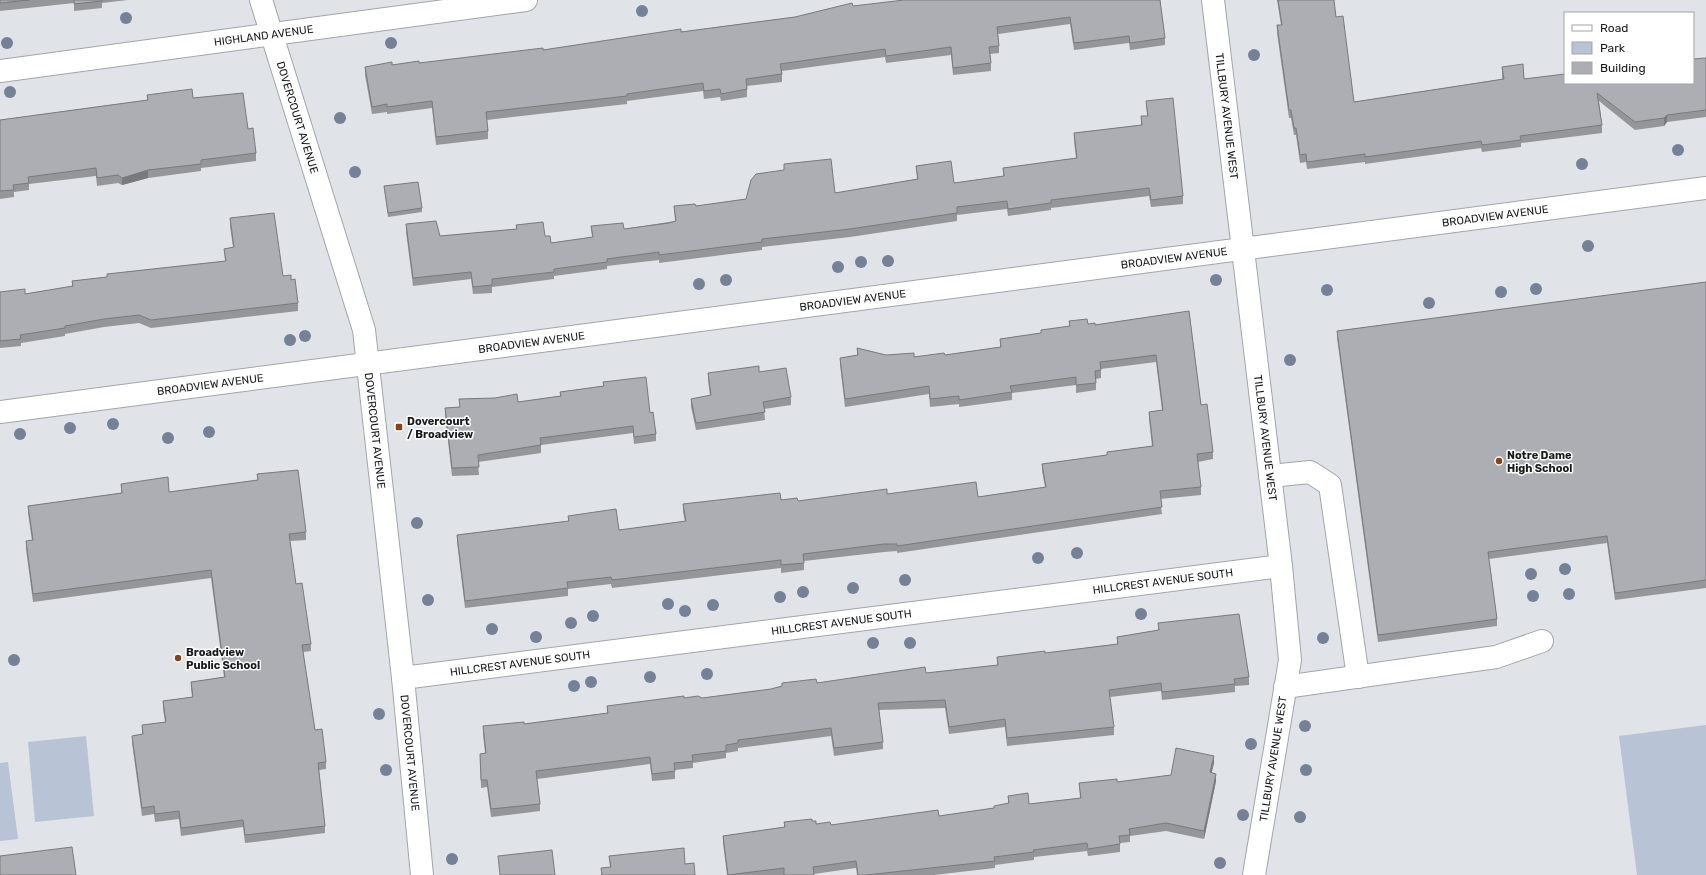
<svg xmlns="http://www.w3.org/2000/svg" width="1706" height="875" font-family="Rubik,sans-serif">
  <rect width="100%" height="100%" fill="#e0e3e7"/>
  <g fill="#b8c3d5">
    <polygon points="1706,725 1706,875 1637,875 1619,736"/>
    <polygon points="86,736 94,816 35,822 28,742"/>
    <polygon points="8,762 18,839 0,841 0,763"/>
  </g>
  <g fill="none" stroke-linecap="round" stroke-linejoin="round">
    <g stroke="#a2a5a9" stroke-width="24">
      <g id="minor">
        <path id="s1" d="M261,0L364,330L403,678L422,875"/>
        <path id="s2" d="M1213,0L1281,566L1290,660L1254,875"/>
        <path id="s3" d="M0,71L526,0"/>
        <path id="s4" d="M0,412L1706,188"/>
        <polyline points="1270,476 1310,472 1330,485 1358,677"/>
        <path id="s5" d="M403,678L1281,566"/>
        <polyline points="1285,687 1496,657 1542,641"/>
      </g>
    </g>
    <use href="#minor" stroke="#fff" stroke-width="22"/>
  </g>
  <g fill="#748197">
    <circle cx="642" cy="11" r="6"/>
    <circle cx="126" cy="18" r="6"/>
    <circle cx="7" cy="43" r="6"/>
    <circle cx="391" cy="43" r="6"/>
    <circle cx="1254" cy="55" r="6"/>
    <circle cx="10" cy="92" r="6"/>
    <circle cx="340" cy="118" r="6"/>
    <circle cx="1678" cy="150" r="6"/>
    <circle cx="1582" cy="164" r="6"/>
    <circle cx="355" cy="172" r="6"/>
    <circle cx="1588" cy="246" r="6"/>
    <circle cx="888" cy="261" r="6"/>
    <circle cx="861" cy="262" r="6"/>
    <circle cx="838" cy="267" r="6"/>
    <circle cx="726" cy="280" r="6"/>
    <circle cx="1216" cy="280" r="6"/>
    <circle cx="699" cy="284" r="6"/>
    <circle cx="1536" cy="289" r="6"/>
    <circle cx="1327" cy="290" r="6"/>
    <circle cx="1501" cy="292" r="6"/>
    <circle cx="1429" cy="303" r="6"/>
    <circle cx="305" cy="336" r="6"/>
    <circle cx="290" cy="340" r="6"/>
    <circle cx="1290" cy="360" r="6"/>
    <circle cx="113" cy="424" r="6"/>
    <circle cx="70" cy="428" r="6"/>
    <circle cx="209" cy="432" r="6"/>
    <circle cx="20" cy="434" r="6"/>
    <circle cx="168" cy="438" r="6"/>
    <circle cx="417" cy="523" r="6"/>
    <circle cx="1077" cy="553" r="6"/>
    <circle cx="1038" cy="558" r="6"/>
    <circle cx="1565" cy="569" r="6"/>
    <circle cx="1531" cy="574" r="6"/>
    <circle cx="905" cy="580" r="6"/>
    <circle cx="853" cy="588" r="6"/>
    <circle cx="803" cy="592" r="6"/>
    <circle cx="1569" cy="594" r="6"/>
    <circle cx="1533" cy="596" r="6"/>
    <circle cx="780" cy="597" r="6"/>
    <circle cx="428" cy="600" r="6"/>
    <circle cx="668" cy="604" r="6"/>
    <circle cx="713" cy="605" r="6"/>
    <circle cx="685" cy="611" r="6"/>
    <circle cx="1141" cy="614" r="6"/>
    <circle cx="593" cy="616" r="6"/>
    <circle cx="571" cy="623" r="6"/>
    <circle cx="492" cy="629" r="6"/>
    <circle cx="536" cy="637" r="6"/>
    <circle cx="1323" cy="638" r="6"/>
    <circle cx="873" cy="643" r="6"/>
    <circle cx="910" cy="643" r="6"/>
    <circle cx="14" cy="660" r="6"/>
    <circle cx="707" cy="674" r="6"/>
    <circle cx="650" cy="677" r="6"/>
    <circle cx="591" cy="682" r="6"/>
    <circle cx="574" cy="686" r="6"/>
    <circle cx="379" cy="714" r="6"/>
    <circle cx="1305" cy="726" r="6"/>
    <circle cx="1251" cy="744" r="6"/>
    <circle cx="386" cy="770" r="6"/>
    <circle cx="1306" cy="770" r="6"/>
    <circle cx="1243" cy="815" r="6"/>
    <circle cx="1300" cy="817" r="6"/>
    <circle cx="452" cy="859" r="6"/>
    <circle cx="1220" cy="863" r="6"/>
  </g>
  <g fill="#94969a">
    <polygon points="0,0 128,0 102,3 102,8 74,11 74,3 0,11"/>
    <polygon points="1160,0 1165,38 1165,45 1130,50 1129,43 1074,50 1070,24 998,34 999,46 999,53 990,54 991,63 991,71 953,75 951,55 886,63 885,57 782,71 782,82 747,86 747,97 721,101 720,97 704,99 703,91 627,101 627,104 487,120 488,131 488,139 436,145 432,108 387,114 387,112 372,114 365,75 365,67 419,63 543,50 795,17 853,6"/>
    <polygon points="1277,0 1334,0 1336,17 1354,102 1502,79 1502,67 1524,79 1706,58 1706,117 1667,122 1664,126 1635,130 1599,101 1602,125 1602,133 1521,143 1521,147 1482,152 1481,148 1365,164 1365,162 1307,169 1306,162 1300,163 1296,135 1294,135 1291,118 1289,118 1277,33 1277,25 1281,25"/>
    <polygon points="147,95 193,98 248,129 256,153 256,161 201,168 201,171 148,178 122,185 118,183 97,186 96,176 29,184 29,190 14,192 14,197 0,199 0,120 147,100"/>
    <polygon points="1146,101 1183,196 1183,204 1151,207 1149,196 1051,208 1051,210 1008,216 1007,209 957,215 957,221 850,237 762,247 762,250 659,263 659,260 607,266 607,269 554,276 554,279 492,287 492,293 473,294 471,279 413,286 406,232 406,224 440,236 516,229 516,225 545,236 551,243 592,237 591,226 624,229 675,221 674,206 696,206 746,199 784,170 784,164 835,193 917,179 916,166 954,183 1003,176 1003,168 1076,158 1074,141 1074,133 1141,125 1141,116 1147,116"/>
    <polygon points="384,186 422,208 422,212 388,217"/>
    <polygon points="230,218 283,276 291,280 298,303 298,311 151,328 139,323 104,327 65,334 65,336 21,343 21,346 0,348 0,292 25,294 72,286 72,281 107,277 107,274 225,261 224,249 233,247 230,226"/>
    <polygon points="1706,282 1706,588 1615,600 1607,543 1489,559 1497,619 1497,626 1378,642 1337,338 1337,331"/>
    <polygon points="1189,311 1201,405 1213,452 1213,459 1198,462 1201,487 1201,495 1160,499 1162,514 897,553 897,551 884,552 804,561 804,570 781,573 781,568 612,588 611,584 568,589 568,596 465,608 457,542 457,535 568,521 568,516 619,530 685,522 683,512 683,504 781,500 798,501 887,494 978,497 1045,487 1042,471 1042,464 1107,455 1107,452 1152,446 1149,419 1149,412 1162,410 1156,362 1101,369 1101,378 1096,379 1096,390 1076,393 1076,385 1012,393 1012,400 959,407 959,404 930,407 929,394 845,407 840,365 840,358 857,356 857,348 886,355 914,357 945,355 1000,347 1000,339 1041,333 1041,330 1069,327 1069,321 1095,325"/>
    <polygon points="759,372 791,397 791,405 764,409 765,420 696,430 691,407 691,399 710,396 708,380 708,373"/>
    <polygon points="603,382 650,413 656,434 656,441 634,444 633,433 541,445 541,453 478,462 479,475 452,476 445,415 445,408 518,402 560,396 560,392 603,386"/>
    <polygon points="257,474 306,532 306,540 290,541 296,584 311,644 311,651 303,652 315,730 326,762 326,769 319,770 325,826 325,833 245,843 243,827 181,836 179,819 155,822 154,814 142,816 132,743 132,736 142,734 142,725 165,722 163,709 163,701 192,697 191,689 191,682 224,677 211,578 33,602 26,549 26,541 32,541 28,513 28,506 121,493 121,484 169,492 257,480"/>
    <polygon points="1158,623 1249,677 1249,685 1235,686 1235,692 1162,700 1161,691 1110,697 1114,727 1114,735 1007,746 1005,727 949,734 945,708 879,710 883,742 883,749 834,756 831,736 738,748 738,751 726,753 726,758 693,763 693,768 675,770 675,779 652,781 650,764 537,779 540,804 540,811 491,817 487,787 481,788 480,754 485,753 483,734 483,726 524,724 607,713 607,706 684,698 702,698 771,689 782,686 782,683 817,683 926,673 997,665 997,657 1045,653 1117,644 1117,637 1158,630"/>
    <polygon points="1214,763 1211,773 1216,781 1204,839 1166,831 1130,836 1130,842 1120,843 1120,852 1088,856 1087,851 1034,857 1034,860 995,865 995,868 934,875 857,875 856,868 814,874 814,875 727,875 723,843 723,836 784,827 784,822 812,821 816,824 831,825 939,816 994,808 1008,803 1008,796 1029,804 1080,798 1079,783 1117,782 1171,775"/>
    <polygon points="609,856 685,864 695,875 601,875 601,868 610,868"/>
  </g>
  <g fill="#787a7d">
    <polygon points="1667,115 1667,122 1664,126 1664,118"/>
    <polygon points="148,170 148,178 122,185 122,178"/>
    <polygon points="1214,756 1214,763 1210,780 1210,772"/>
    <polygon points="1216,774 1216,781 1204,839 1204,831"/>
  </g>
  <g fill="#acaeb3" stroke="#787a7d">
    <polygon points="0,0 29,0 0,3"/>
    <polygon points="74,0 102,0 102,1 74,4"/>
    <polygon points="904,0 1160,0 1165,38 1130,43 1129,36 1074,43 1070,17 997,27 999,46 989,47 991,63 953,68 951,47 886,56 885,49 780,64 782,74 746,79 747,89 721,94 720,89 704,91 703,83 627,94 627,96 486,112 488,131 436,137 432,101 387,107 387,104 372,107 365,67 392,62 392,65 419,61 419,63 543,48 543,50 681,29 681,32 795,17 852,3 853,6"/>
    <polygon points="1278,0 1334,0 1336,17 1343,16 1354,102 1504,79 1502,67 1523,64 1524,79 1565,74 1565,83 1693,83 1693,59 1706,58 1706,110 1667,115 1664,118 1635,122 1597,93 1602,125 1520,136 1521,140 1482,145 1481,141 1365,157 1365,154 1307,162 1306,154 1300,155 1296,128 1294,128 1291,110 1289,110 1277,25 1282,25"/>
    <polygon points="192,89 193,98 243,93 248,129 253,128 256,153 201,160 201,164 148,170 122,178 118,175 97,178 96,168 28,177 29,183 13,185 14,190 0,191 0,120 148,100 147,95"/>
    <polygon points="1173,98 1183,196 1151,200 1149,188 1051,200 1051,203 1008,209 1007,201 957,207 957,213 850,229 762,239 762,242 659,255 659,252 607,259 607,262 554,269 554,272 492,279 492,285 473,287 471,272 413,278 406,224 436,221 440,236 517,229 516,225 543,222 545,236 550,236 551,243 593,237 591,226 623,223 624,229 669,223 676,221 674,206 695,204 696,206 746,199 751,180 756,174 784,170 784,164 831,159 835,193 918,179 916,166 951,161 954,183 1004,176 1003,168 1077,158 1074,133 1142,125 1141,116 1148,116 1146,101"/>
    <polygon points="418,182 422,208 388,213 384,186"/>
    <polygon points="274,213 283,276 291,275 291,280 295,279 298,303 151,320 139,315 104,319 65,326 65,328 20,335 21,339 0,341 0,292 25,289 25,294 73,286 72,281 107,277 107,274 226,261 224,249 234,247 230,218"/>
    <polygon points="1706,282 1706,580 1615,593 1607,536 1488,552 1497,619 1378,635 1337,331"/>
    <polygon points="1189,311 1201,405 1207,404 1213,452 1197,454 1201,487 1160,491 1162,507 897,546 897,544 884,544 803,554 804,563 781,565 781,560 612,580 611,577 567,582 568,588 465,601 457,535 569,521 568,516 616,509 619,530 686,521 683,504 780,493 781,500 797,498 798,501 887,489 887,494 976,482 978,497 1046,487 1042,464 1107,455 1107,452 1153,446 1149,412 1163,410 1156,355 1100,362 1101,370 1095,371 1096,383 1076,385 1076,377 1010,386 1012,392 959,400 959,396 930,399 929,386 845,399 840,358 858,355 857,348 886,355 914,353 914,357 944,353 945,355 1001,347 1000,339 1041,333 1041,330 1070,326 1069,321 1087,319 1088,324 1095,323 1095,325"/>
    <polygon points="759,366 759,372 786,368 791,397 763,402 765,412 696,423 691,399 711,395 708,373"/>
    <polygon points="646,377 650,413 653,412 656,434 634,437 633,426 540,438 541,445 478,455 479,467 452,468 445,408 460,407 459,399 495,398 517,394 518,402 561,396 560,392 604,386 603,382"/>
    <polygon points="298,470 306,532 289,534 296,584 302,583 311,644 302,645 315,730 322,729 326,762 318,763 325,826 245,835 243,820 181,828 179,811 155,814 154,806 142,808 132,736 143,734 142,725 166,722 163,701 193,697 191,682 225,677 211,570 33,594 26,541 33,540 28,506 122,493 121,484 168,477 169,492 258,480 257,474"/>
    <polygon points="1239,614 1249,677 1234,679 1235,684 1162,692 1161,683 1109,690 1114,727 1007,738 1005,719 949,727 945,700 878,703 883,742 834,748 831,728 738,740 738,743 726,745 726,751 692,755 693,761 674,763 675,771 652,774 650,757 536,771 540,804 491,809 487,780 481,780 480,754 486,753 483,726 524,722 524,724 608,713 607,706 684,696 684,698 698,696 702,698 771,689 782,686 782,683 816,679 817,683 925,667 926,673 998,665 997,657 1045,651 1045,653 1118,644 1117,637 1159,630 1158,623"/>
    <polygon points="1176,748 1214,756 1210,772 1216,774 1204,831 1166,823 1129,829 1130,835 1119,836 1120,844 1088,849 1087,843 1033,850 1034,852 994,857 995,861 866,875 858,875 856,861 813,867 814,875 784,875 784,868 728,875 723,836 785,827 784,822 812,819 812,821 816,821 816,824 830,822 831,825 938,810 939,816 994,808 994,806 1009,803 1008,796 1028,793 1029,804 1081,798 1079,783 1117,779 1117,782 1171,775"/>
    <polygon points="72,847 76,875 0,875 0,856"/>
    <polygon points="684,848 685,864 694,863 695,875 602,875 601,868 611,867 609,856"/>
    <polygon points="552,850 555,875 500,875 498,856"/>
  </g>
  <g fill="#884417" stroke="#fff" stroke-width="1.5">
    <rect x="395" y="423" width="8" height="8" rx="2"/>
    <circle cx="1499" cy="461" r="4"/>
    <circle cx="178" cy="658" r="4"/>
  </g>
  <g text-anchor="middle" stroke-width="3" stroke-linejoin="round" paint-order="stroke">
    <g font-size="11" fill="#191a1c" stroke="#fff">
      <text dy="4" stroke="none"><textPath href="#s3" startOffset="266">HIGHLAND AVENUE</textPath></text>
      <text dy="4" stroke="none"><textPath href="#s2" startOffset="117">TILLBURY AVENUE WEST</textPath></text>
      <text dy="4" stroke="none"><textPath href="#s1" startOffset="123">DOVERCOURT AVENUE</textPath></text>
      <text dy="4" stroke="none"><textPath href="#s4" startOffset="1508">BROADVIEW AVENUE</textPath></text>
      <text dy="4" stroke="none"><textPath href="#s4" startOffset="1184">BROADVIEW AVENUE</textPath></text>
      <text dy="4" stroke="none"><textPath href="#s4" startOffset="860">BROADVIEW AVENUE</textPath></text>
      <text dy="4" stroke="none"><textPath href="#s4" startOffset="536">BROADVIEW AVENUE</textPath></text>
      <text dy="4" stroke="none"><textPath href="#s4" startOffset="212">BROADVIEW AVENUE</textPath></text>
      <text dy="4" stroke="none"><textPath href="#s1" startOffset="447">DOVERCOURT AVENUE</textPath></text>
      <text dy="4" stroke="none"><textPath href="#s2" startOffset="441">TILLBURY AVENUE WEST</textPath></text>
      <text dy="4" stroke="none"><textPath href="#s5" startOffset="766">HILLCREST AVENUE SOUTH</textPath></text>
      <text dy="4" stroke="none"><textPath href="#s5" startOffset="442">HILLCREST AVENUE SOUTH</textPath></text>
      <text dy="4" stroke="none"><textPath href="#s5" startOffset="118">HILLCREST AVENUE SOUTH</textPath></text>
      <text dy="4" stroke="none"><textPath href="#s1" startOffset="771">DOVERCOURT AVENUE</textPath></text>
      <text transform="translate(1273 759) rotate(-81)" y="4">TILLBURY AVENUE WEST</text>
    </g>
    <g font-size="11" font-weight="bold" fill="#191a1c" stroke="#fff" text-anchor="start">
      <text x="407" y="425">Dovercourt<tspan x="407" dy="13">/ Broadview</tspan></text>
      <text x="1507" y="459">Notre Dame<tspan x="1507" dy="13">High School</tspan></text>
      <text x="186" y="656">Broadview<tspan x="186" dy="13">Public School</tspan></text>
    </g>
  </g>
  <rect x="1564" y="12" width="130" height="72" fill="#ffffff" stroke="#a3a3a4"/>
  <rect x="1572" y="25" width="20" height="6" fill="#ffffff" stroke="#a3a3a4"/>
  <text x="1600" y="32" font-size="12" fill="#191a1c">Road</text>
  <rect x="1572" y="42" width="20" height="12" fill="#b8c3d5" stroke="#a3a3a4"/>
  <text x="1600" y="52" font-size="12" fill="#191a1c">Park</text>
  <rect x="1572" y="62" width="20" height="12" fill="#acaeb3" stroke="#a3a3a4"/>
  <text x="1600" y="72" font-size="12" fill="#191a1c">Building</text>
</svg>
